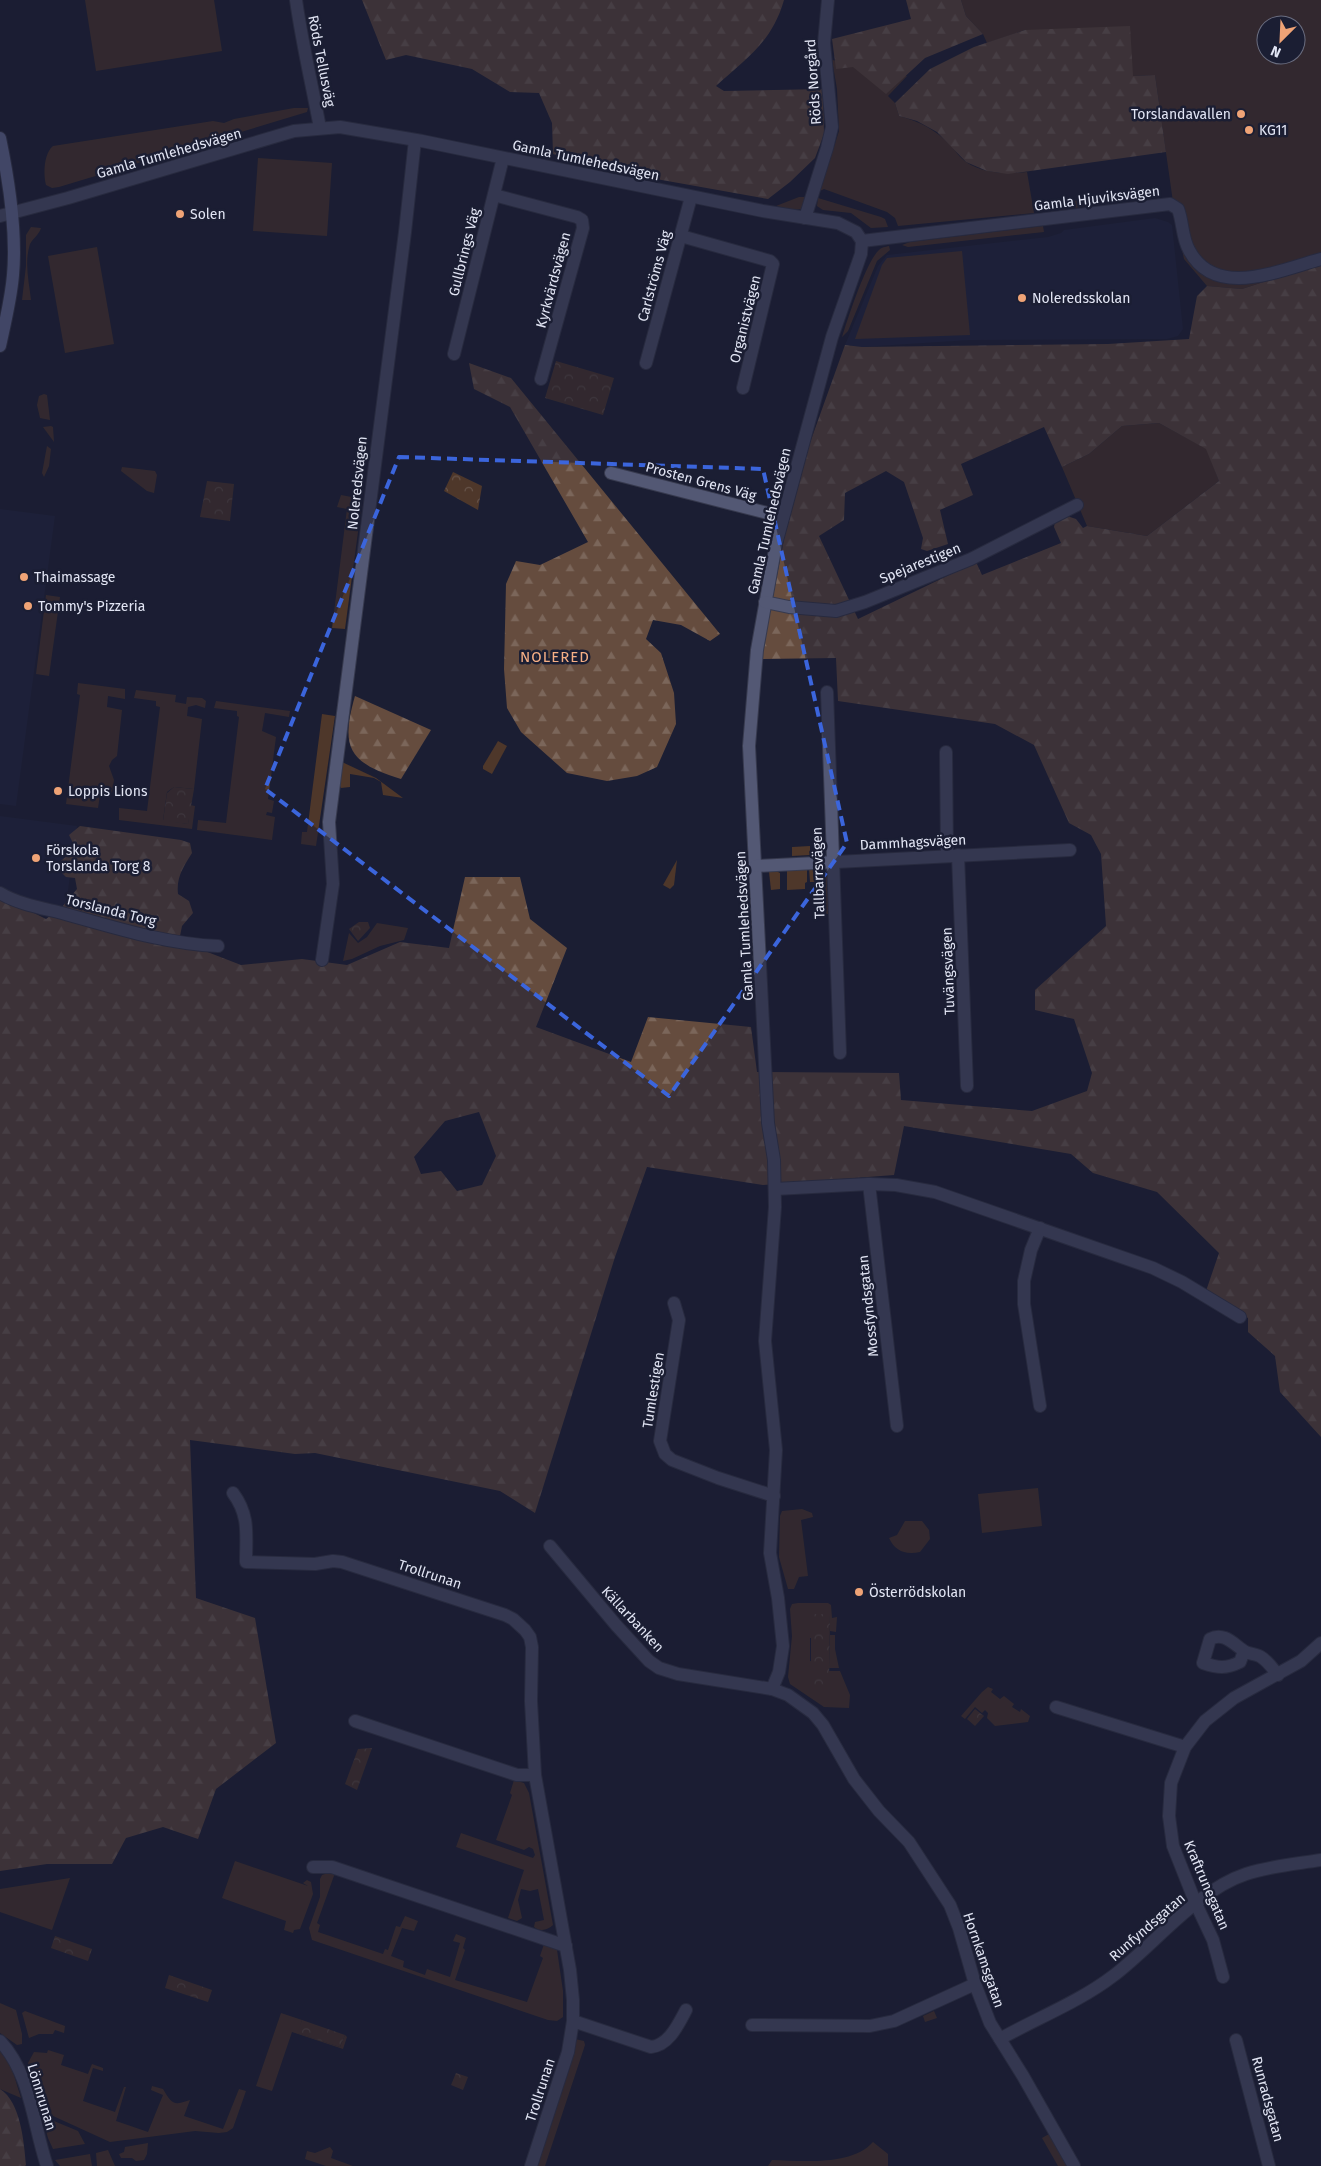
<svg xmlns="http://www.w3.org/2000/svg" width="1321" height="2166" font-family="'Fira Sans',sans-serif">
  <defs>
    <pattern id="forest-firs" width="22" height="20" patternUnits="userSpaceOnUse" patternTransform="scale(1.25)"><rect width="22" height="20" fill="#654c3e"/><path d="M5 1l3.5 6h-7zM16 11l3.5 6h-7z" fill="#7b665a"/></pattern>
    <pattern id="park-crowns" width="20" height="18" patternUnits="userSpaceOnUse" patternTransform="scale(1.25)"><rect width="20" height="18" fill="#4e372a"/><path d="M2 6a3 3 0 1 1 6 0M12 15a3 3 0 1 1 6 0" fill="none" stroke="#67544a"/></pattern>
  </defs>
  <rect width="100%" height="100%" fill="#1b1e33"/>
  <g fill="#202540">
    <polygon points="1155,218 1168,222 1172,225 1183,329 1178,336 1167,339 970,340 862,347 845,345 878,266 887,255 1048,237 1061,233 1064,230"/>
    <polygon points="0,509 55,516 16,806 0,804"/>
    <polygon points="0,816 77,826 65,912 0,889"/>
  </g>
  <g fill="#4e372a" fill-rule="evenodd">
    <polygon points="85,0 214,0 222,51 96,71"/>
    <path d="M961,0H1321V263L1242,289L1207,286L1184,259L1175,216L1155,75L1133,76L1025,30L987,43L983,34L966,16ZM1266,25H1296V55H1266Z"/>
    <path d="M832,60L892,70L907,76L888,96L895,103L899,116C920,122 935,129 950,145C955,150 960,158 966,162C984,174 1007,174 1027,172L1034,213L898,226L895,218L887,212L824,189L820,191L839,131L837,89Z"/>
    <path d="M294,108H308L307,112L59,187L52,188L46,185C43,174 44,153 53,146L213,121L224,123L234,119Z"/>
    <polygon points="258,158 332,163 327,236 253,231"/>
    <polygon points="1147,191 1147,197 1061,210 1059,203"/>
    <polygon points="799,197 808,197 801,209 793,210 776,206"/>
    <polygon points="818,198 881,217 885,219 888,227 871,228 851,213 823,210 817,206"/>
    <polygon points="1043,226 1044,232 908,247 902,245 910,242"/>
    <path d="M31,227L41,228C39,235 33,238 30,244C24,262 29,282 31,300H22L26,266V235Z"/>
    <path d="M889,246L890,250L877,261L848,331L842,337C848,318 866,262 879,250C882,247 885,247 889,246Z"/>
    <polygon points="97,247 114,344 65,353 48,256"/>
    <polygon points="962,251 970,335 855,339 882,265 887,258"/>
    <polygon points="44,394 47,395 50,420 40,418 37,405 39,396"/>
    <polygon points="1159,423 1207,449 1219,481 1147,536 1087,526 1062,467 1089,454 1122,426"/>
    <polygon points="51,426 53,427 54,442 43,427"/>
    <polygon points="47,446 51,449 49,466 44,477 42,473"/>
    <polygon points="122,467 155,471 157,475 154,493 147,491 121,471"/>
    <polygon points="341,495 362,499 362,502 345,629 332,628 347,509 337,507"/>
    <polygon points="46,595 60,597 49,676 36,674"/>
    <polygon points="78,683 125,689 125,699 108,696 107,707 122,710 117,756 112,760 109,766 114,780 112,793 107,792 106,796 100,795 98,808 66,804 80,695 77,694"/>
    <polygon points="136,690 176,695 175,702 186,704 187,697 202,698 206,701 205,708 196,705 188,707 187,716 202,719 194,789 174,787 167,792 163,820 188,824 190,805 195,806 192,829 119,820 119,808 147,811 160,707 156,706 156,701 134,698"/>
    <polygon points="216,701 290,711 289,717 265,713 262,731 276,737 268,799 274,801 272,813 267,812 266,815 275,817 272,840 197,830 198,820 226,823 239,717 237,716 237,711 214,708"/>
    <polygon points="322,714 335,716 316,846 301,844 302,832 307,832"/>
    <polygon points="498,741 507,746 492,774 483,769 483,766"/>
    <polygon points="342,762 376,778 403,798 383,795 381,782 374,778 350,774 350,787 341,788 339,784"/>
    <polygon points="810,846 810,855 792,856 792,847"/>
    <polygon points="677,860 674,885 670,889 663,885"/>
    <polygon points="807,868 807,882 805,883 805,889 787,890 787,869"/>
    <polygon points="809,868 818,868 827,877 829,914 820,914 821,882 810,882"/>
    <polygon points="774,870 780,873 780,889 771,890 769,872"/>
    <polygon points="377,923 408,928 404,940 380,946 352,959 343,961 349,933 358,943 367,937"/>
    <polygon points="1038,1488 1042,1526 982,1533 978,1494"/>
    <polygon points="802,1509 812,1513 813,1517 801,1520 808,1576 799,1577 794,1589 788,1589 779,1557 780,1516 782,1511"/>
    <path d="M905,1521H922L929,1530L930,1539L920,1552C905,1555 895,1551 889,1538L897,1535Z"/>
    <polygon points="798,1603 828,1603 831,1605 832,1618 837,1617 836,1632 830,1631 830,1614 811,1614 826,1638 810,1638 810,1661 825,1662 829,1671 840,1671 850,1695 849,1708 824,1707 790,1684 788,1677 792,1636 790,1609 792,1604"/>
    <polygon points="830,1635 835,1635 835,1649 839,1668 829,1668"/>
    <polygon points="988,1687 993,1689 991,1692 1000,1699 1004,1696 1014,1704 1012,1707 1020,1712 1021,1709 1030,1716 1028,1722 995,1726 987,1718 988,1713 985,1710 982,1713 975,1707 965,1719 961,1716 982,1692"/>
    <path d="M514,1780L524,1783L529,1793L553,1925C548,1930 540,1932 534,1927L535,1922L544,1920L538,1889L530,1891L521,1889L518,1900L522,1918L517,1921L508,1918L524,1870L456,1847L461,1833L533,1858L535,1855L533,1849L529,1847L524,1850L496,1840L512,1795L510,1793Z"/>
    <polygon points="235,1861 308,1886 303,1883 307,1880 311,1882 313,1894 300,1929 294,1930 293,1933 284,1930 286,1921 222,1898"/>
    <polygon points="328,1873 335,1873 317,1923 320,1925 318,1932 383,1954 385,1949 388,1950 396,1926 400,1927 405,1916 418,1921 414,1931 402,1928 391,1956 404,1961 403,1967 425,1975 427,1969 450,1977 460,1943 453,1941 456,1934 466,1938 463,1948 465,1950 455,1980 527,2002 543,1958 540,1956 544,1944 555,1947 557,1950 563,1991 563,2017 557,2021 548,2020 312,1940 309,1928 320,1897 320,1879 322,1875"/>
    <polygon points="70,1878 52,1930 0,1912 0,1889"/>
    <polygon points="0,2003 16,2010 22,2034 22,2044 17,2045 0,2033"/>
    <polygon points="25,2011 65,2026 64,2033 55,2030 53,2034 39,2034 29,2038 23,2016 22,2013"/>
    <polygon points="934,2011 937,2018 925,2022 923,2016"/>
    <polygon points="281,2013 302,2020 298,2033 340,2047 345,2035 347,2037 343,2049 292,2032 272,2091 256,2086"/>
    <polygon points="575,2039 584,2041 585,2045 545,2166 537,2166 570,2067"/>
    <polygon points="0,2050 12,2069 21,2098 0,2089"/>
    <path d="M48,2050L64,2055L61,2065L88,2074L92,2064L103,2068V2071L93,2068L83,2101L115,2112L124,2087H126L116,2121L148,2132L163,2095L151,2090L152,2086L163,2089C172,2104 173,2106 190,2100L184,2116L223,2129L239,2089L246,2091L233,2128L227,2132L219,2133L195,2131L110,2142L40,2110L28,2063L34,2052L47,2053Z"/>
    <polygon points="42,2116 78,2131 85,2144 53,2149 48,2138"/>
    <polygon points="1049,2134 1067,2166 1058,2166 1042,2138"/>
    <path d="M873,2142L888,2154V2166H768L772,2160C803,2161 852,2166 873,2142Z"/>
    <polygon points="148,2143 147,2154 144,2160 136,2161 132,2158 121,2158 119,2154 124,2152 125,2147"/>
    <polygon points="330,2147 333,2151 331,2158 353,2166 326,2166 305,2159 307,2151 315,2153"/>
    <polygon points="108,2150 115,2166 97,2166 96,2153"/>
    <polygon points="90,2154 92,2166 60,2166 55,2160"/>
  </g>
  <g fill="url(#forest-firs)" fill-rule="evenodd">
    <path d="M362,0H784C772,42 747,58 716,86L724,91L823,89L824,134L815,158L790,182L768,199L645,177L553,154L552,123L539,93L510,92L472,69L406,55L386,60Z"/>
    <polygon points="906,0 961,0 966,16 983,34 925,58 886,94 853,67 836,69 832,39 911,19"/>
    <polygon points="1130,26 1133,76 1155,75 1166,152 1008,174 987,171 966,162 937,132 917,121 899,116 895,103 930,69 974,47 1025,30"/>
    <path d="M1321,263V1437L1280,1392L1275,1356L1248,1332V1318L1206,1291L1219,1253L1157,1192L1093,1173L1071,1154L904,1126L894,1175L763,1185L647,1167L615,1257L535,1513L500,1491L315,1453L295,1454L190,1440L196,1598L255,1618L276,1743L216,1789L198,1839L163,1827L126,1838L112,1864H47L0,1871V900L24,908L46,919L62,907L77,889L75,878L66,877L55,866L69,854L77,851L69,835L80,826L181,840L190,843L192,853C184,866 176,877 178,894L189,901L193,913L182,926L179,941L241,965L302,959L347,965L400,942L449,948L465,877H520L530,919L567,948L536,1027L631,1062L648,1017L751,1027L757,1072L899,1073L901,1100L1032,1111L1087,1091L1092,1073L1074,1019L1035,1010V990L1106,926L1101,854L1091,835L1069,823L1034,745L995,724L838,701L836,658L761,659L785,534L802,465L845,345L862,347L1108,344L1189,339L1197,296L1207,286L1242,289ZM1159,423L1206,449L1219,481L1147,536L1087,526L1083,528L1076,519L1067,516L1055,522L1054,527L1061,543L982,575L976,562L858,619L819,536L844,520L845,493L886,471L904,482L923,538L921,549L927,551L948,544L940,510L973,495L961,464L1044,427L1062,467L1089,454L1122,426ZM479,1112L496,1156L482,1185L457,1191L441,1171L421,1174L414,1157L445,1121Z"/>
    <polygon points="469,363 511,378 720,634 710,641 681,625 653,620 646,639 661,653 674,693 676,724 657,767 637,776 607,781 567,773 521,732 507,708 504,669 506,584 516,561 540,565 588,542 510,407 474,389"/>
    <path d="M355,696L431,730L401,779C349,763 340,748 355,696Z"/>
    <path d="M0,2089C21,2102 24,2143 26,2165L25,2166H0Z"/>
  </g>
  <g fill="url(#park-crowns)">
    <polygon points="556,361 614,378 603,415 545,398"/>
    <polygon points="453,472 482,486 478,510 444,491"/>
    <polygon points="207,481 234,484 230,521 200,517"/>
    <polygon points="174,787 194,789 188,824 163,821 167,793"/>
    <polygon points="359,922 368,922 370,928 358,941 349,929"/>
    <polygon points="811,1614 830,1614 829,1686 811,1686"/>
    <polygon points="975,1709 984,1716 975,1726 967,1719"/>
    <polygon points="372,1748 357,1790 345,1784 358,1749"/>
    <polygon points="55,1936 92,1949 88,1961 51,1948"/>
    <polygon points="169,1975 212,1990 208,2002 165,1988"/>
    <polygon points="302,2020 345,2035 340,2047 297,2033"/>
    <polygon points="456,2073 468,2077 463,2090 451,2085"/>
  </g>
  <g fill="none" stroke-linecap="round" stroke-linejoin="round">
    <g stroke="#373a4e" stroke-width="14">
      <g id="street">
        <path d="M296,0C302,43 312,85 320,128"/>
        <polyline points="494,195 577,217 582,220 583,228 541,379"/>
        <polyline points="0,216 68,198 294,131 340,127 422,141 763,211 838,223 856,232 862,241 861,254 832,337 776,544 757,650 749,746 768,1123 774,1160 775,1207 765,1341 776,1450 770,1553 778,1598 783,1646 779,1672 772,1689"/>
        <polyline points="805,218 827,148 832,127 824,43 828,0"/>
        <polyline points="681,236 770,261 773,264 743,388"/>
        <path d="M862,241L1170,204L1178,209C1183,222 1182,238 1189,250C1215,300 1280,270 1321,259"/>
        <polyline points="454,354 503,158"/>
        <polyline points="646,363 691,197"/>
        <polyline points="611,473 783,517"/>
        <polyline points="765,602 789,607 836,611 865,602 971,559 1077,505"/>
        <polyline points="827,692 840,1053"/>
        <polyline points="946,752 947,855"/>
        <polyline points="958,855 967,1086"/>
        <polyline points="756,866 1070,850"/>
        <path d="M0,893C18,904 42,908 62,913C113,927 165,944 218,946"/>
        <polyline points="322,960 333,884 329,822 405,232 415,140"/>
        <polyline points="869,1184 897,1426"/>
        <polyline points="775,1189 869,1184 896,1185 935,1192 1153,1268 1182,1282 1240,1317"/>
        <polyline points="1040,1228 1031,1250 1024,1281 1024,1304 1040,1406"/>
        <polyline points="674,1303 679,1320 660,1441 665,1454 672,1460 718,1478 774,1496"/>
        <path d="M233,1493C250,1516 246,1535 246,1562L315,1564L333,1561L342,1562L505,1615L513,1619L525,1630L530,1637L532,1647L531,1701L535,1775L570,1970L573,2000V2021L568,2052L531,2166"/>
        <polyline points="550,1546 616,1625 649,1661 659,1668 678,1674 772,1689 788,1695 813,1713 823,1725 854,1779 879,1811 909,1842 950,1905 959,1928 975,1984 990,2023 1023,2076 1074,2166"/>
        <path d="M1244,1651L1240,1662C1226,1669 1218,1668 1203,1663L1210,1639C1225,1631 1235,1646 1246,1652C1250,1654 1257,1654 1261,1657C1268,1661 1273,1669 1278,1675"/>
        <polyline points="1056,1707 1185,1747"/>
        <polyline points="355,1721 517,1775 535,1775"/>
        <polyline points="313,1867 332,1867 566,1946"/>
        <polyline points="1223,1977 1213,1940 1196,1904 1173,1846 1169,1816 1171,1783 1185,1747 1205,1721 1234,1698 1301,1661 1321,1643"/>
        <path d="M573,2021L651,2047C669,2045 678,2025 686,2010"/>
        <polyline points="752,2025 870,2026 894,2021 975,1984"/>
        <path d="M1000,2039C1037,2018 1079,2002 1113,1976C1154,1945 1197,1890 1246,1874C1270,1866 1296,1864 1321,1860"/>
        <polyline points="1236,2040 1269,2166"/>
        <path d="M0,2041C31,2074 33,2125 47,2166"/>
      </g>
    </g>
    <g stroke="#373a4e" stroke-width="14">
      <path id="secondary" d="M0,138C9,181 17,230 13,275C11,299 5,323 0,346"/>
    </g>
    <use href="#street" stroke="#535874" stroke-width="12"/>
    <use href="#secondary" stroke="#7078a4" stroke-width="12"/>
  </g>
  <path d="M0 0H1321V2166H0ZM399,457L763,469L847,843L669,1096L265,789Z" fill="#1b1e33" fill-opacity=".55" fill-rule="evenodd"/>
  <path fill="none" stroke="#3b65dc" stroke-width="4" stroke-dasharray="10 6" stroke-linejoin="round" d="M399,457L763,469L847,843L669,1096L265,789Z"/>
  <g fill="#efa376" stroke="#1b1e33" stroke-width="2">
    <circle cx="1241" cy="114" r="5"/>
    <circle cx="1249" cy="130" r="5"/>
    <circle cx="180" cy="214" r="5"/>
    <circle cx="1022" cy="298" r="5"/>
    <circle cx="24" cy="577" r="5"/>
    <circle cx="28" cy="606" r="5"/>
    <circle cx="58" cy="791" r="5"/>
    <circle cx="36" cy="858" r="5"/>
    <circle cx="859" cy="1592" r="5"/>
  </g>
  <g text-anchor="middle" stroke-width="5" stroke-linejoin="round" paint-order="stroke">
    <g font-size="14" fill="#e2e5f4" stroke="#1b1e33">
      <text transform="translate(322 61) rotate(79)" y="5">Röds Tellusväg</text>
      <text transform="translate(813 82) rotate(-94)" y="5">Röds Norgård</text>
      <text transform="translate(169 153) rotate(-16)" y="5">Gamla Tumlehedsvägen</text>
      <text transform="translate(586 160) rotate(12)" y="5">Gamla Tumlehedsvägen</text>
      <text transform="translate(1097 198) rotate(-7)" y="5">Gamla Hjuviksvägen</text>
      <text transform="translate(464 252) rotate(-76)" y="5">Gullbrings Väg</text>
      <text transform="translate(654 276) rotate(-75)" y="5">Carlströms Väg</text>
      <text transform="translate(553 280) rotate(-75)" y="5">Kyrkvärdsvägen</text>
      <text transform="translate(745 319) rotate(-76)" y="5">Organistvägen</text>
      <text transform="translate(701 481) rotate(15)" y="5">Prosten Grens Väg</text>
      <text transform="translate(357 483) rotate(-84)" y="5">Noleredsvägen</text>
      <text transform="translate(769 521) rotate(-77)" y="5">Gamla Tumlehedsvägen</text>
      <text transform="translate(920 563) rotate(-22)" y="5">Spejarestigen</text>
      <text transform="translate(913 842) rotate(-3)" y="5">Dammhagsvägen</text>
      <text transform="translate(818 873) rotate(-92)" y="5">Tallbarrsvägen</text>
      <text transform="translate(111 910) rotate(14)" y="5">Torslanda Torg</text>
      <text transform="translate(744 926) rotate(-93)" y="5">Gamla Tumlehedsvägen</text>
      <text transform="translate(948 971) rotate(-92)" y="5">Tuvängsvägen</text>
      <text transform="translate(868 1306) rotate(-96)" y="5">Mossfyndsgatan</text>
      <text transform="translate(653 1390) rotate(-81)" y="5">Tumlestigen</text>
      <text transform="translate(430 1574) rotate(18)" y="5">Trollrunan</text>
      <text transform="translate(633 1619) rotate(47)" y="5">Källarbanken</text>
      <text transform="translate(1207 1885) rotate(67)" y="5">Kraftrunegatan</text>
      <text transform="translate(1147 1927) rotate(-41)" y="5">Runfyndsgatan</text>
      <text transform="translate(984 1960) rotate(71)" y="5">Hornkamsgatan</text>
      <text transform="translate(540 2090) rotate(-72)" y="5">Trollrunan</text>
      <text transform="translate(42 2097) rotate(73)" y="5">Lönnrunan</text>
      <text transform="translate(1268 2099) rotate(75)" y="5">Runradsgatan</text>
    </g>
    <g font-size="14" fill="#e2e5f4" stroke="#1b1e33" text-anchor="start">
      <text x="1231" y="119" text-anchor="end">Torslandavallen</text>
      <text x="1259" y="135">KG11</text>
      <text x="190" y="219">Solen</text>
      <text x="1032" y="303">Noleredsskolan</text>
      <text x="34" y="582">Thaimassage</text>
      <text x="38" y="611">Tommy's Pizzeria</text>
      <text x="68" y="796">Loppis Lions</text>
      <text x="46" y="855">Förskola<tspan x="46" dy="16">Torslanda Torg 8</tspan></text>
      <text x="869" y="1597">Österrödskolan</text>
    </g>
    <g font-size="15" letter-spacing="1" fill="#f6af85" stroke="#1b1e33">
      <text x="555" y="662">NOLERED</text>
    </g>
  </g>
  <g transform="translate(1281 40) rotate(204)"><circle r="24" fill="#1b1e33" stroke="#6b6e80"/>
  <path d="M0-4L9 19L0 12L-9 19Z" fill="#efa376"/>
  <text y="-8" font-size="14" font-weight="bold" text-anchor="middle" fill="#e2e5f4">N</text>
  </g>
</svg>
